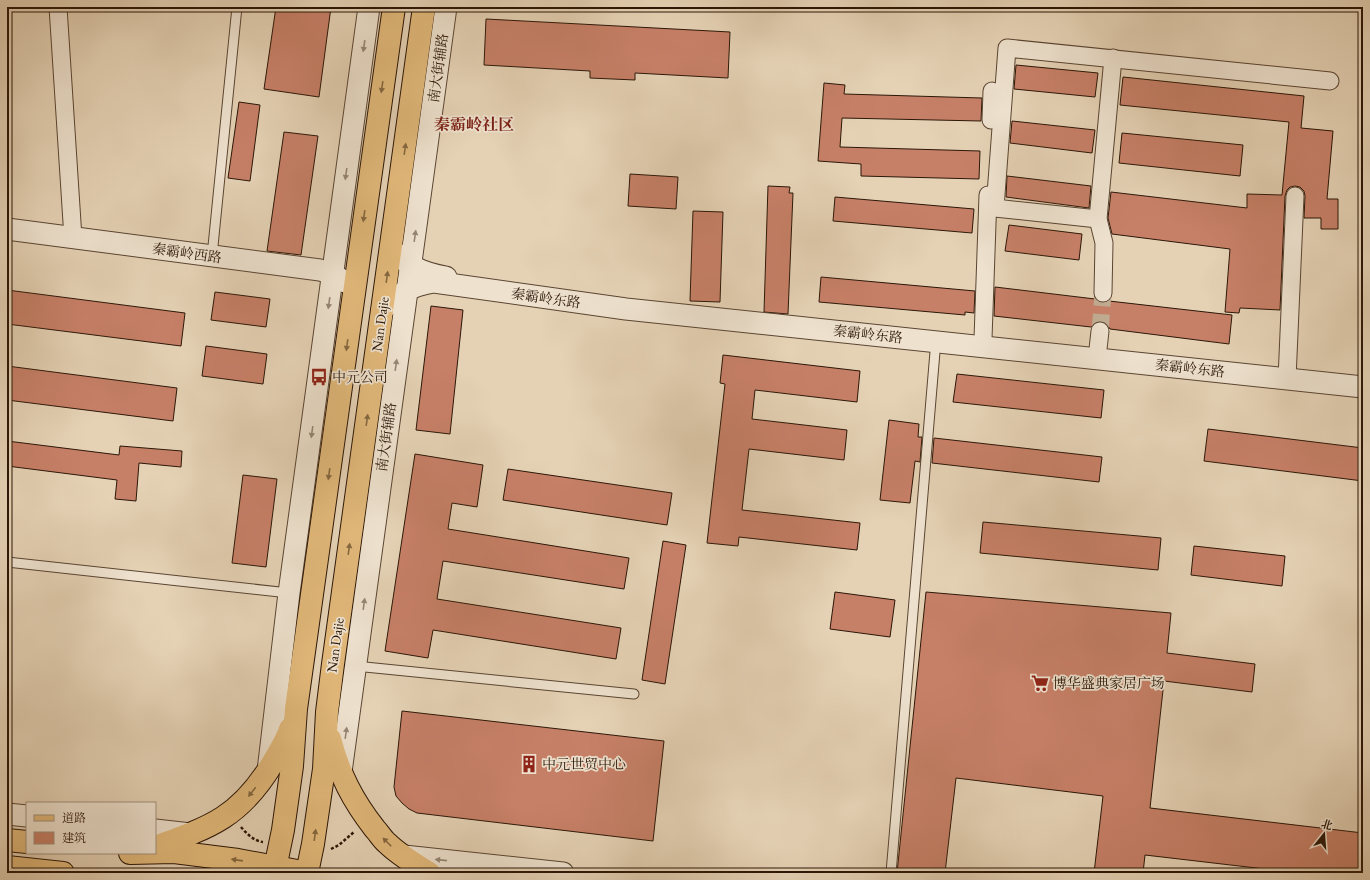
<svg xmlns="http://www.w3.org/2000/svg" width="1370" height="880" font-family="'EB Garamond','Noto Serif SC',serif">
  <rect width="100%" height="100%" fill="#e5d2b5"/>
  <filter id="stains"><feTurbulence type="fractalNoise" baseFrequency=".005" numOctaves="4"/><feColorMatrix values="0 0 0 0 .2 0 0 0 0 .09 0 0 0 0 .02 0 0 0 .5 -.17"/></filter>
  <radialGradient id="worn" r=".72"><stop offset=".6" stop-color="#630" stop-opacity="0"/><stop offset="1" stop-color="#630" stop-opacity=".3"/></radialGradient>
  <g fill="#c78068" stroke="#2b1607">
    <polygon points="276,7 331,7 319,97 264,89"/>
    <polygon points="486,19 730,32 728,78 635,73 635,80 590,78 590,71 484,65"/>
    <polygon points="1016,65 1098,73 1095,97 1014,89"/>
    <polygon points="1123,77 1304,96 1301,128 1333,131 1327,199 1338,199 1338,229 1321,229 1321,218 1304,218 1305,196 1304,191 1300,187 1295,186 1290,187 1287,190 1285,196 1280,310 1240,308 1239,313 1225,312 1230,249 1112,234 1108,218 1111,192 1247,208 1247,194 1282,195 1289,122 1120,105"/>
    <polygon points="824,83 845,85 844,94 982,98 981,121 842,118 840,147 980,151 979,179 861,176 861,164 818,161"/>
    <polygon points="239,102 260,105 250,181 228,178"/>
    <polygon points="1012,121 1095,130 1092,153 1010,143"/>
    <polygon points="284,132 318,136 301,255 267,251"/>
    <polygon points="1122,133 1243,145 1240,176 1119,163"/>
    <polygon points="630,174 678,177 676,209 628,206"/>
    <polygon points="1007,176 1091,186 1089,208 1006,197"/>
    <polygon points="768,186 790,187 789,193 793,193 788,314 764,312"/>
    <polygon points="835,197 974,209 972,233 833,221"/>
    <polygon points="693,211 723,212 720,302 690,301"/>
    <polygon points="1009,225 1082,234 1079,260 1005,251"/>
    <polygon points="821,277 975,291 974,313 965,312 965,315 819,302"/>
    <polygon points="995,287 1095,299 1102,303 1109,301 1232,315 1229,344 1110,329 1106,323 1101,321 1096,322 1091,327 994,316"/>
    <polygon points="7,290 185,313 181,346 7,324"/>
    <polygon points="215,292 270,299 266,327 211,320"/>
    <polygon points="431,306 463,310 450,434 416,430"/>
    <polygon points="206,346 267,354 263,384 202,376"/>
    <polygon points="723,355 860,371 857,402 755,390 752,419 847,430 844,460 749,449 742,510 860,523 857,550 739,537 738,546 707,543 725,384 720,383"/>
    <polygon points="7,366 177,388 173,421 7,400"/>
    <polygon points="957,374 1104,390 1101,418 953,402"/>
    <polygon points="889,420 919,424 918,437 922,437 920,462 915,461 910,503 880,500"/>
    <polygon points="1208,429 1363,448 1363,481 1204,461"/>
    <polygon points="934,438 1102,457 1099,482 932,463"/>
    <polygon points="7,441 119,455 120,446 182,451 181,467 139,463 136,501 115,499 117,480 7,466"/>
    <polygon points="415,454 483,465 477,507 452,503 448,529 629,558 624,589 443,561 437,599 621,628 616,659 433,630 428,658 385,651"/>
    <polygon points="508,469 672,493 667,525 503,500"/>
    <polygon points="243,475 277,479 266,567 232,563"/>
    <polygon points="983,522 1161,538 1158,570 980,553"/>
    <polygon points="663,541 686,545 665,684 642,680"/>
    <polygon points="1194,546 1285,556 1282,586 1191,575"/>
    <polygon points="835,592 895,600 890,637 830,629"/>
    <polygon points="926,592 1171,613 1167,653 1255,664 1252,692 1164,681 1150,808 1363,833 1363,873 1299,873 1145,855 1143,873 1094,873 1103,796 956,778 945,873 897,873"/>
    <polygon points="402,711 664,741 653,841 417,813 409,809 402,803 396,796 394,787"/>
  </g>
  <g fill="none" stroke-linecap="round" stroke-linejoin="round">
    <polyline stroke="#c0ac92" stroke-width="17" stroke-dasharray="17 8" stroke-linecap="butt" points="1100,331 1103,293"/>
    <g stroke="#5a4532" stroke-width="11">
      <g id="service">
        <polyline points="212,256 237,7"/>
        <polyline points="7,562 289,593"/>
        <polyline points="355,666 634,694"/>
        <polyline points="891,873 936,340"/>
      </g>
    </g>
    <g stroke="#5a4532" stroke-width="19">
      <g id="minor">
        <polyline points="58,7 73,238"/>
        <polyline points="991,120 992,91"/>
        <polyline points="1098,219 995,208 1007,48 1330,81"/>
        <polyline points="1103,293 1104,243 1098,219 1113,58"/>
        <polyline points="984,346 983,339 988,195"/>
        <polyline points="1097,358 1100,331"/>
        <polyline points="1287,379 1295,196"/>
      </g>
    </g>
    <g stroke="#5a4532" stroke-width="23">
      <g id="tertiary">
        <polyline points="7,229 320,270 333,274 345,282"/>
        <path d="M391,248C408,266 421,273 446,277"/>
        <path d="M382,310C400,293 409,286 434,282L626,309L1363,387"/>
        <polyline points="268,771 289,593 369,7"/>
        <polyline points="341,772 446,7"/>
        <polyline points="7,814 27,816"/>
        <polyline points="155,830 191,834"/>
        <polyline points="404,856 563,873"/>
      </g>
    </g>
    <g stroke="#2b1607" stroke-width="24">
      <g id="primary">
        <path d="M330,739C339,774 353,801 375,829C379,833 382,839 387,843C399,855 415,864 429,873"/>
        <polyline points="7,840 27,842"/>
        <path d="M155,847C211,827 240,817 272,764C278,753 286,742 290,729"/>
        <polyline points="130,853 174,852 238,860 308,873"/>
        <polyline points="7,867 63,873"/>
        <polyline points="274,873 283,830 292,766 296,709 394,7"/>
        <polyline points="307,873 313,844 324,769 327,712 333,664 424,7"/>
      </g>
    </g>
    <g stroke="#2b1607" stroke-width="2.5" stroke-dasharray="3 2" stroke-linecap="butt">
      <path d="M241,827C247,834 254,841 263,842"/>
      <polyline points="331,849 339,845 354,832"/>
    </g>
    <use href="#service" stroke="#eee2cf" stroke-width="9"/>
    <use href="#minor" stroke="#eee2cf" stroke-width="17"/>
    <use href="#tertiary" stroke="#eee2cf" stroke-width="21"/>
    <use href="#primary" stroke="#e2b97a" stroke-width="22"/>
  </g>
  <defs><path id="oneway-solid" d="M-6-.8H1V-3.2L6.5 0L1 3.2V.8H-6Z"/></defs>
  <g fill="#968675">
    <use href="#oneway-solid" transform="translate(364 46) rotate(98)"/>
    <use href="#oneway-solid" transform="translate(346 174) rotate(98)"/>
    <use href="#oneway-solid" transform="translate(415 236) rotate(-82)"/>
    <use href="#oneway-solid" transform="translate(329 303) rotate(98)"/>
    <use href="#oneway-solid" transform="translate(396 365) rotate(-82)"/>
    <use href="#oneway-solid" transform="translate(312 432) rotate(98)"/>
    <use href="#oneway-solid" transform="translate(364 604) rotate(-82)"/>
    <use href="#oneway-solid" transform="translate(346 733) rotate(-82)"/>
    <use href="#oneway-solid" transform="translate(441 860) rotate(-174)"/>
  </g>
  <g fill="#866840">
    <use href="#oneway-solid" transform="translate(382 87) rotate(98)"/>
    <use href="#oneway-solid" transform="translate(405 149) rotate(-82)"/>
    <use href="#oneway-solid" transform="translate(364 216) rotate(98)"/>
    <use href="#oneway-solid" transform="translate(387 277) rotate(-82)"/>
    <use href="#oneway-solid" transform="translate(347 345) rotate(98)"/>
    <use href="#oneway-solid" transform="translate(367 420) rotate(-82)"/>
    <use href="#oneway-solid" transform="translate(329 474) rotate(98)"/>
    <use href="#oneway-solid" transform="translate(349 549) rotate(-82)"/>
    <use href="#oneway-solid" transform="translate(252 792) rotate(128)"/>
    <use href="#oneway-solid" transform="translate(315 835) rotate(-82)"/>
    <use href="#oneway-solid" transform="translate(387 842) rotate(-135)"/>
    <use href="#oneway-solid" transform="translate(237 860) rotate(-172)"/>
  </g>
  <defs>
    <g id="bus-bare" transform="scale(1.38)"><path d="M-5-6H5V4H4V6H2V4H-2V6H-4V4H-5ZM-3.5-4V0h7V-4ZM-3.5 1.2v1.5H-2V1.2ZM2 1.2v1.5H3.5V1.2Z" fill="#8f2418" stroke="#eee2cf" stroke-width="2.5" paint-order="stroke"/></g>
    <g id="supermarket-bare" transform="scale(1.38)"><path d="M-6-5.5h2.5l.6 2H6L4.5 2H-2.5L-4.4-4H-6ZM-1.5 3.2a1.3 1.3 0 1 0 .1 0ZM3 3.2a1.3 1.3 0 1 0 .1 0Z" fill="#8f2418" stroke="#eee2cf" stroke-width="2.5" paint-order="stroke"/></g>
    <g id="building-bare" transform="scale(1.38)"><path d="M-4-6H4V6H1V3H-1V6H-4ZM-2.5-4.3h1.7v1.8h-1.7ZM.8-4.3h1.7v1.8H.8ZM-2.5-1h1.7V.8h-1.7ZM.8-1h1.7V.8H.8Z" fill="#8f2418" stroke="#eee2cf" stroke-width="2.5" paint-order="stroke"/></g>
  </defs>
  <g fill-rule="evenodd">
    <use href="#bus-bare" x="319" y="377"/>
    <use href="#supermarket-bare" x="1040" y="683"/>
    <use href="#building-bare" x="529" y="764"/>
  </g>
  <g text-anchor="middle" stroke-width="3.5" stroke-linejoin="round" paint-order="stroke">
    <g font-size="14" fill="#2b1607" stroke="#eee2cf">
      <text transform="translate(438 68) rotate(-82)" y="5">南大街辅路</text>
      <text transform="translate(187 253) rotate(8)" y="5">秦霸岭西路</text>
      <text transform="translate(546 298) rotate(8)" y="5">秦霸岭东路</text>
      <text transform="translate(380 324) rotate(-82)" y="5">Nan Dajie</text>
      <text transform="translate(868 334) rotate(6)" y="5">秦霸岭东路</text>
      <text transform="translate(1190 368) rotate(6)" y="5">秦霸岭东路</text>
      <text transform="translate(386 437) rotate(-82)" y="5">南大街辅路</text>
      <text transform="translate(335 645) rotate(-82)" y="5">Nan Dajie</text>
    </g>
    <g font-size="14" fill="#2b1607" stroke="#eee2cf" text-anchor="start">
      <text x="332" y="382">中元公司</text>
      <text x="1053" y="688">博华盛典家居广场</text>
      <text x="542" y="769">中元世贸中心</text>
    </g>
    <g font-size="16" font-weight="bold" fill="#7a1f14" stroke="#eee2cf">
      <text x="474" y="130">秦霸岭社区</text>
    </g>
  </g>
  <rect width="1370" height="880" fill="none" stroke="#e5d2b5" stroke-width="24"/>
  <rect x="8" y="8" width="1354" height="864" fill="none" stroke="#2b1607" stroke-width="2"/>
  <rect x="12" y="12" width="1346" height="856" fill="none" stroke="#2b1607"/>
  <rect x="26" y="802" width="130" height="52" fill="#eee2cf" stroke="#a0907f"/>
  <rect x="34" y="815" width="20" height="6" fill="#e2b97a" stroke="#a0907f"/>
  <text x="62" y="822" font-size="12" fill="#2b1607">道路</text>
  <rect x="34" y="832" width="20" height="12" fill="#c78068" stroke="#a0907f"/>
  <text x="62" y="842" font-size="12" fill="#2b1607">建筑</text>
  <g transform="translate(1324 834) rotate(17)" stroke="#eee2cf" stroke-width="3" paint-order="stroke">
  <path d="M0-3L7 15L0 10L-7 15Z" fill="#2b1607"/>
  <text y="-6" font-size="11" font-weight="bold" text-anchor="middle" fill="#2b1607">北</text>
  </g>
  <rect width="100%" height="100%" filter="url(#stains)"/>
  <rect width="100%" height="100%" fill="url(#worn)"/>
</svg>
